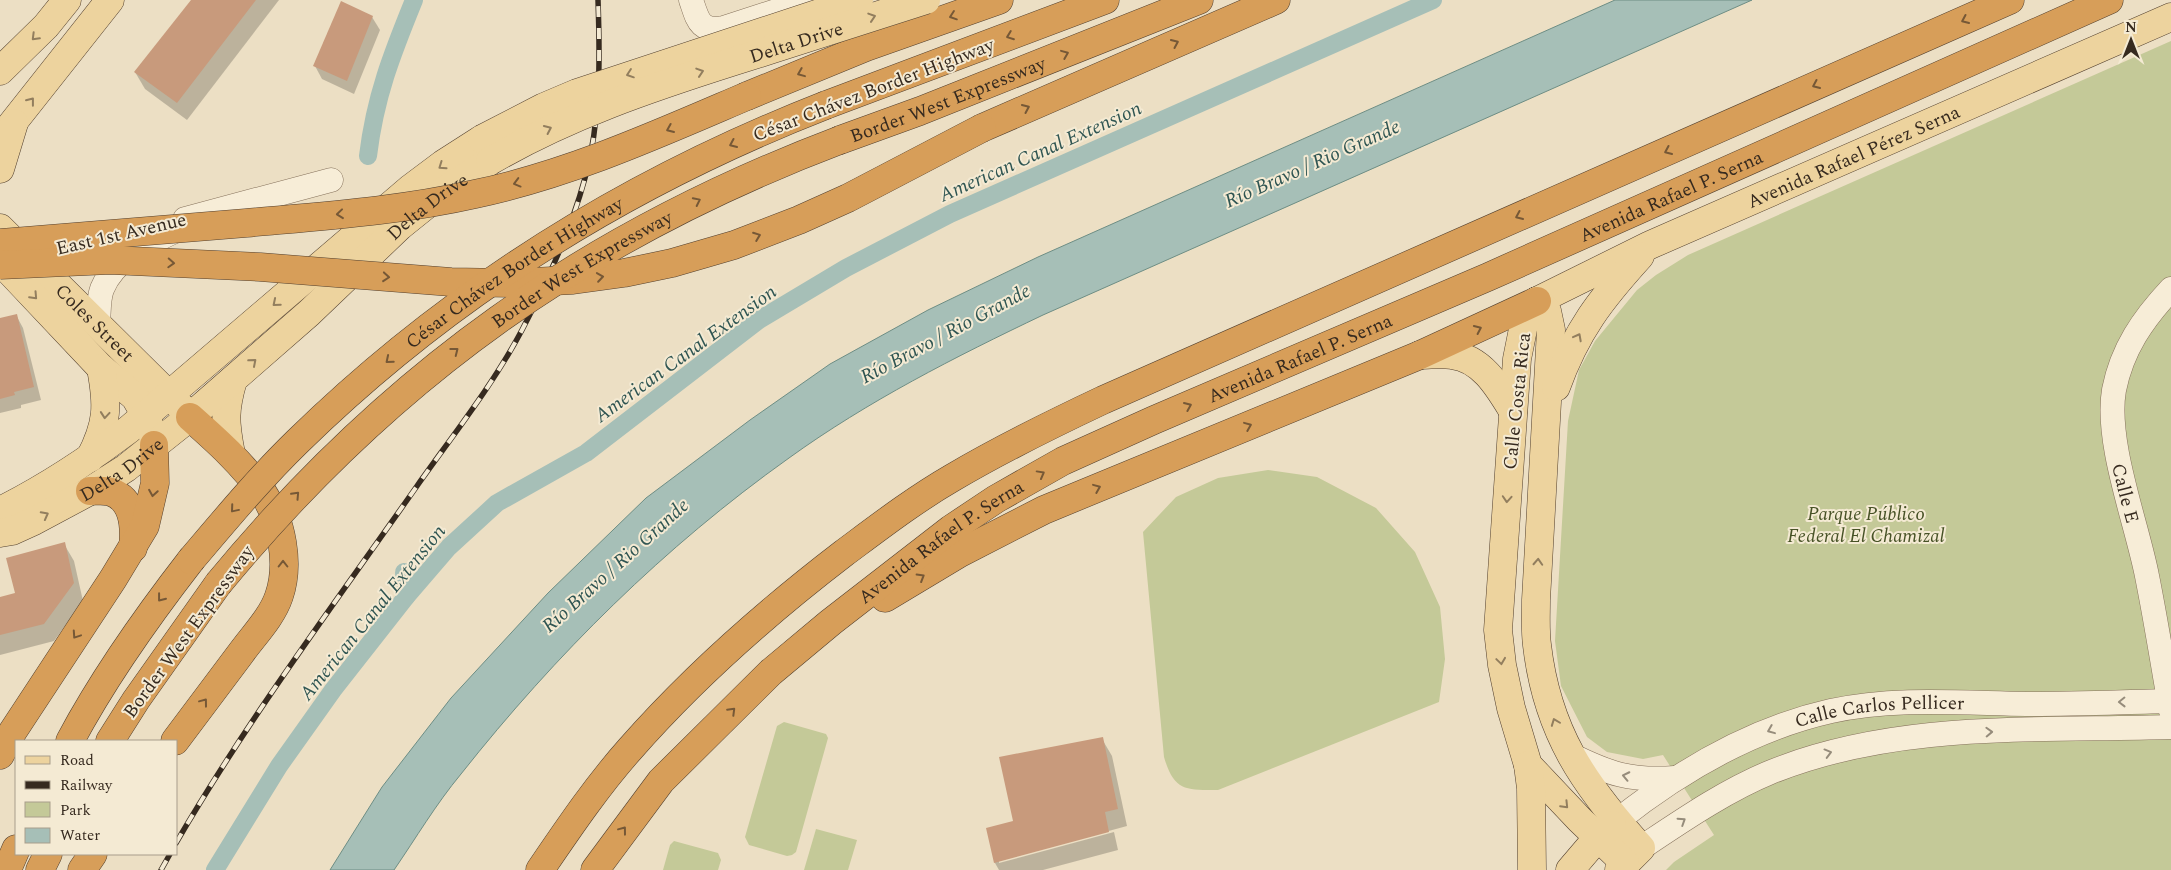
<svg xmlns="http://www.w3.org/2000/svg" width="2171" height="870" font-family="Spectral,serif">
  <rect width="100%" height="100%" fill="#ecdfc4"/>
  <g fill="#c4c998">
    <polygon points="2171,41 2171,870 1666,870 1674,862 1714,835 1663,755 1643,759 1607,752 1587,737 1561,686 1555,641 1568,421 1579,370 1595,341 1637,290 1656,275 1688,255"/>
    <path d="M1268,470L1317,477L1376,508L1415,552L1440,607L1445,659L1439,702L1218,790C1185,790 1174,791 1164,757L1143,532L1176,497L1218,478Z"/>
    <polygon points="784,722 826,734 828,738 796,852 792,855 787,856 749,845 745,837 777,726"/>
    <polygon points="816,829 857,840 848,870 804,870"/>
    <polygon points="674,841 718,853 721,860 718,870 663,870 670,845"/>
  </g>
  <path fill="#a6bfb7" stroke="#6d8d84" d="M1615,0H1752L1043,315C955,357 868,401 789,458C664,547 556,654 461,774C436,804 416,838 394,870H330L382,787L451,698L548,593L646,498L750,420L830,364L928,310L1038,257Z"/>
  <g fill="#0003">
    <polygon points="193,0 279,0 187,120 145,89 135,72"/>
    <polygon points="372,17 380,30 354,94 322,79 315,66"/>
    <polygon points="16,315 23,328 41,400 21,405 21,408 0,413 0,319"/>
    <polygon points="64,544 74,561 83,601 54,641 0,655 0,598 17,594"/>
    <polygon points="1102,739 1112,756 1127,826 999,861 999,863 1114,832 1118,850 1043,870 999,870 995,863 987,829 1014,822"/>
  </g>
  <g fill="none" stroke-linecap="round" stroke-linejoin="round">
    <g stroke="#a6bfb7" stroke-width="18">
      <path d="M368,156C375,97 392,54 414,0"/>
      <polyline points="404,572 406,597"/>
      <polyline points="215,870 279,766 333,690 406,597 449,547 497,503 586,453 759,320 846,268 950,214 1433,0"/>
    </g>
  </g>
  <g fill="#c89a7c">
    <polygon points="191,0 256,0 177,103 134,72"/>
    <polygon points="341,1 373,16 347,81 313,66"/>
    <polygon points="17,314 34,387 14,392 15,395 0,399 0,318"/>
    <polygon points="65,542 74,583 44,624 0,635 0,597 15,593 6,558"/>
    <polygon points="1103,737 1118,809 1105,812 1109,832 994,863 986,828 1013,821 999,757"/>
  </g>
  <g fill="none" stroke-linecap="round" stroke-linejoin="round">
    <g stroke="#85715b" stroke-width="25">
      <g id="minor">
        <path d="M691,0C698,20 699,32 724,28L810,0"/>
        <polyline points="185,219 331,180"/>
        <path id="s1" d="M2171,289C2143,319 2122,349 2114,390C2105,442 2137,524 2147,576C2156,621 2163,666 2171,711"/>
        <path d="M98,324C99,313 98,300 102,289C114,259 147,244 175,231"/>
        <path d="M1569,754C1609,774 1630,781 1675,778"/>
        <path id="s2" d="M1617,821C1680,771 1751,729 1831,711C1895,697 1961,703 2027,704C2075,704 2123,702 2171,701"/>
        <path d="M1641,848C1683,820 1725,791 1771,772C1897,721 2038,731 2171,727"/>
      </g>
    </g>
    <g stroke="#53402f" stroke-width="29">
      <g id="major">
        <polyline points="0,71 46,26 67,0"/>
        <polyline points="0,139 110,0"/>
        <polyline points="0,169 14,123"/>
        <path id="s3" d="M0,228L182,408"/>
        <polyline points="0,261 101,368 135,397 146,416 152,433"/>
        <path id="s4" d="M1537,301L1650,245L2171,17"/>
        <path d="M1537,301L1547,311L1551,330L1536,600C1536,615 1535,630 1537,645C1547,732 1584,785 1641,848L1619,870"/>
        <polyline points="1537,301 1524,324 1517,359 1498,630 1502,665 1511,708 1528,765 1580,820 1625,863"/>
        <path d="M1420,355C1430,355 1442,353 1452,355C1482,358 1499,388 1513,411"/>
        <path d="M1556,387C1576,331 1601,299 1640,256"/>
        <path d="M231,454C225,423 224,411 233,380"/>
        <path d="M90,458C108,423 108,406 101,368"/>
        <path d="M0,511C46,488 87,461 128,430L411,188L443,164L482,139"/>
        <path id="s5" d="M0,533L12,531L34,521L90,491L126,468L190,417L309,313L400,226L441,193L490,161"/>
        <polyline points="1528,765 1531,788 1532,870"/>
        <polyline points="1570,870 1599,836 1612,825"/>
      </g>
    </g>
    <g stroke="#53402f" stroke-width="29">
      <g id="highway">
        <polyline points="747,96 866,47 999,0"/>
        <polyline points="826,105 1105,0"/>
        <polyline points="982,128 1276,0"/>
        <path id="s6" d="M840,140L920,111L1199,0"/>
        <path d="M90,491C97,491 105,490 111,492C135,500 135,528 133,548"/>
        <polyline points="885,598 960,553 1044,510 1420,355 1537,301"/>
        <path d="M70,741C104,677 146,618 191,560"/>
        <polyline points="110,741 136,700 218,584"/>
        <path d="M175,741C197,712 219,682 241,653C254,635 272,617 279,596C290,564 282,521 263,493C243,464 216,440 190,417"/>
        <polyline points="0,755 13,731 113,579 145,526 155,483 154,445"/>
        <polyline points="7,870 16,849"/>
        <polyline points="40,870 48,854"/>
        <polyline points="82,870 93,854"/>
        <path d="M540,870C568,829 597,786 630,749C694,676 767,612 844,553C879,527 914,500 952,478C1001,449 1052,424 1103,400L2010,0"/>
        <path id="s7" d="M595,870L661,781L771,672L831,622L951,529L996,499L1063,461L1154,420L1488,277L2109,0"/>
      </g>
    </g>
    <use href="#minor" stroke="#f7edd7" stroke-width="24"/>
    <use href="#major" stroke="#edd39e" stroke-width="28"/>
    <use href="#highway" stroke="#d79e59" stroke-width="28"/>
    <g stroke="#362a1f" stroke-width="5.5">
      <g id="rail">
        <path d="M176,843C248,719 335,603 417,486C453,435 493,385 522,330C547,282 571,230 585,178C601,120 600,59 598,0"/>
        <polyline points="161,870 170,854"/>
      </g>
    </g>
    <use href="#rail" stroke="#f4ead3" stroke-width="4" stroke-dasharray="11" stroke-linecap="butt"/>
    <g stroke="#53402f" stroke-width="29" stroke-linecap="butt">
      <g id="major-bridge">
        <polyline points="482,139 544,107 577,93 859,0"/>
        <path id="s8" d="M490,161C567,116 650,88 735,61C799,41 863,20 926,0"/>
      </g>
    </g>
    <g stroke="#53402f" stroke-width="29" stroke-linecap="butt">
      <g id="highway-bridge">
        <path d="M0,243C82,236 164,229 246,223C323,216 400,211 475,194C570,174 658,134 747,96"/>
        <polyline points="0,265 110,260 260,267 451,282 510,283 573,280 624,273 672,263 734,245 799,220 848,198 982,128"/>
        <path id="s9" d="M191,560C225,520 259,479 297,442C449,293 629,182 826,105"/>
        <path id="s10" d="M218,584C390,375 586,236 840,140"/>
      </g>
    </g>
    <use href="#major-bridge" stroke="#edd39e" stroke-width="28"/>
    <use href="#highway-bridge" stroke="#d79e59" stroke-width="28"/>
  </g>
  <defs><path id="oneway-chevron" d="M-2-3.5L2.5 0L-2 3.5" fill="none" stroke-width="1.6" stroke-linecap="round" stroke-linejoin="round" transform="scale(1.25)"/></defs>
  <g stroke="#765836">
    <use href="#oneway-chevron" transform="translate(953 16) rotate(161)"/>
    <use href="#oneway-chevron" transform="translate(1965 20) rotate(156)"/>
    <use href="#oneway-chevron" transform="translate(1010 36) rotate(159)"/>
    <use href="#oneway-chevron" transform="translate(1175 43) rotate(-24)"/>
    <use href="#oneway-chevron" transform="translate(1065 54) rotate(-22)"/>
    <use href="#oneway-chevron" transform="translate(801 73) rotate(158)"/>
    <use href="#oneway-chevron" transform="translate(1816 85) rotate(156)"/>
    <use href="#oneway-chevron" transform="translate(1026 108) rotate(-24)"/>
    <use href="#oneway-chevron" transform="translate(670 129) rotate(157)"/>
    <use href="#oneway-chevron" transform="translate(733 144) rotate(156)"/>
    <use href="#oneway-chevron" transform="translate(1668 151) rotate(156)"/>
    <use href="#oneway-chevron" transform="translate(517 183) rotate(165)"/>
    <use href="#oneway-chevron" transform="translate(697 201) rotate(-26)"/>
    <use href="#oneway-chevron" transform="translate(340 214) rotate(174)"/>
    <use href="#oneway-chevron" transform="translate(1519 216) rotate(156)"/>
    <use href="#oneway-chevron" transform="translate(757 236) rotate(-21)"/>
    <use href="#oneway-chevron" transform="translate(171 263) rotate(3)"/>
    <use href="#oneway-chevron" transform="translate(386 277) rotate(5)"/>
    <use href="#oneway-chevron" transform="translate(600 277) rotate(-8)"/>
    <use href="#oneway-chevron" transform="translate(1478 329) rotate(-25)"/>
    <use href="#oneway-chevron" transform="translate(455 351) rotate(-38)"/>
    <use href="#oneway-chevron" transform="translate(389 360) rotate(140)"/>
    <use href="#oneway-chevron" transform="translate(1188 406) rotate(-23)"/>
    <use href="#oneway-chevron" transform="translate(1248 426) rotate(-22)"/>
    <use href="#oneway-chevron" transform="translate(1041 474) rotate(-29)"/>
    <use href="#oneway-chevron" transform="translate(1097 488) rotate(-22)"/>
    <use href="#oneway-chevron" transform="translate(153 493) rotate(99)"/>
    <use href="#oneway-chevron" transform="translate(296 495) rotate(-47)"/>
    <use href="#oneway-chevron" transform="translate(234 509) rotate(130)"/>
    <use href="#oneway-chevron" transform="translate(283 564) rotate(-90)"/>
    <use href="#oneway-chevron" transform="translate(921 577) rotate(-31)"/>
    <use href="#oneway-chevron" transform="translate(161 598) rotate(128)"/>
    <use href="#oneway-chevron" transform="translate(76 635) rotate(124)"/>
    <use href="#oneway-chevron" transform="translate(204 702) rotate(-53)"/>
    <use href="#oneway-chevron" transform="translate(732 711) rotate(-45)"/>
    <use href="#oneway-chevron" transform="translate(623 830) rotate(-53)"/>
  </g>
  <g stroke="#927e5e">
    <use href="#oneway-chevron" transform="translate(872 17) rotate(-18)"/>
    <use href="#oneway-chevron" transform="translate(35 37) rotate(135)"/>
    <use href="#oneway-chevron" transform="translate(700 72) rotate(-18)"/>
    <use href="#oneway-chevron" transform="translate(630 74) rotate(161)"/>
    <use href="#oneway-chevron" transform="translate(31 101) rotate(-52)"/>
    <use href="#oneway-chevron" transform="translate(548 129) rotate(-25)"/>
    <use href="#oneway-chevron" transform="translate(442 166) rotate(145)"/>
    <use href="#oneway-chevron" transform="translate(34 296) rotate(47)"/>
    <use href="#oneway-chevron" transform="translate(276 303) rotate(140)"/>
    <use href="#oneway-chevron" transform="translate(1578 337) rotate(-62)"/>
    <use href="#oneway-chevron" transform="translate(253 362) rotate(-41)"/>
    <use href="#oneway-chevron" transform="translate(105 415) rotate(95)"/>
    <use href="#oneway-chevron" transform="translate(1507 499) rotate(94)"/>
    <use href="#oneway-chevron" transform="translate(45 515) rotate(-28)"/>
    <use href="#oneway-chevron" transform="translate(1538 562) rotate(-87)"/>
    <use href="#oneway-chevron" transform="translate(1501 661) rotate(82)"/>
    <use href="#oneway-chevron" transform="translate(1555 722) rotate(-111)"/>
    <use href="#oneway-chevron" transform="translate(1565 805) rotate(46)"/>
  </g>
  <g stroke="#968c7b">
    <use href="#oneway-chevron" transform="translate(2122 702) rotate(179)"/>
    <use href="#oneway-chevron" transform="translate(1771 730) rotate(158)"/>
    <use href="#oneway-chevron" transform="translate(1989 732) rotate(-2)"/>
    <use href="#oneway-chevron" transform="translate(1828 753) rotate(-15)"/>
    <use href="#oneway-chevron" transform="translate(1626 776) rotate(-168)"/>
    <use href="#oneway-chevron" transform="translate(1682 821) rotate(-33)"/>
  </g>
  <g text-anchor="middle" stroke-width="4" stroke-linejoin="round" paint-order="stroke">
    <g font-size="19" fill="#362a1f" stroke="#f4ead3">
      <text dy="7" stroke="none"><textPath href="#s8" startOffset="329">Delta Drive</textPath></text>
      <text transform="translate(873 89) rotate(-21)" y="7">César Chávez Border Highway</text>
      <text dy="7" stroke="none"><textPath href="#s6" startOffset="115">Border West Expressway</textPath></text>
      <text dy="7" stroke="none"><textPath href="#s4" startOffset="348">Avenida Rafael Pérez Serna</textPath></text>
      <text dy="7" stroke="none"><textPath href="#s7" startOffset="1290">Avenida Rafael P. Serna</textPath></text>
      <text dy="7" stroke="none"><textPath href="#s5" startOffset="542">Delta Drive</textPath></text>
      <text transform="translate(121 233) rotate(-13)" y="7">East 1st Avenue</text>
      <text dy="7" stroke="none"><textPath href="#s10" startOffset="484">Border West Expressway</textPath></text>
      <text dy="7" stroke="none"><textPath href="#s9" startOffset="435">César Chávez Border Highway</textPath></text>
      <text dy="7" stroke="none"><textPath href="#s3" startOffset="134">Coles Street</textPath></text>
      <text dy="7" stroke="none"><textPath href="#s7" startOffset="885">Avenida Rafael P. Serna</textPath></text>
      <text transform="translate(1516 401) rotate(-84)" y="7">Calle Costa Rica</text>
      <text dy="7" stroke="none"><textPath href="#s5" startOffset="138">Delta Drive</textPath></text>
      <text dy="7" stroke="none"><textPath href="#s1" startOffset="222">Calle E</textPath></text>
      <text dy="7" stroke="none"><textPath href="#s7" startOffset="480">Avenida Rafael P. Serna</textPath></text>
      <text transform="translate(188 631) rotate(-54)" y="7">Border West Expressway</text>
      <text dy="7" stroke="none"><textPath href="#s2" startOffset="291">Calle Carlos Pellicer</textPath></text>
    </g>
    <g font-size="19" font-style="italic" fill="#475226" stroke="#f4ead3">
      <text x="1866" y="520">Parque Público<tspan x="1866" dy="22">Federal El Chamizal</tspan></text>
    </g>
    <g font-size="20" font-style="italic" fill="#2f5552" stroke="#f4ead3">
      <text transform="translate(1040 151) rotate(-24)" y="7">American Canal Extension</text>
      <text transform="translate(1312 163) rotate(-24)" y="7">Río Bravo / Rio Grande</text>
      <text transform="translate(945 333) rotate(-28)" y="7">Río Bravo / Rio Grande</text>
      <text transform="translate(685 353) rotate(-36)" y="7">American Canal Extension</text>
      <text transform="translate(615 565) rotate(-42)" y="7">Río Bravo / Rio Grande</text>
      <text transform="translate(372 612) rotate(-51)" y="7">American Canal Extension</text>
    </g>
  </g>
  <rect x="15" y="740" width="162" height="115" fill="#f4ead3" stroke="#a89d8b"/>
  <rect x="25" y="756" width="25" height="8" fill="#edd39e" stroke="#a89d8b"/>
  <text x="60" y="765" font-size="15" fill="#362a1f">Road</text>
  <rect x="25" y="781" width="25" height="8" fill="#362a1f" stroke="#a89d8b"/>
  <text x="60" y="790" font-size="15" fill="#362a1f">Railway</text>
  <rect x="25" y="802" width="25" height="15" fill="#c4c998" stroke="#a89d8b"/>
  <text x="60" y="815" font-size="15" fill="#362a1f">Park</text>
  <rect x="25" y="828" width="25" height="15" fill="#a6bfb7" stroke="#a89d8b"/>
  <text x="60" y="840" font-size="15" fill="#362a1f">Water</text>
  <g transform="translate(2131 40)" stroke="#f4ead3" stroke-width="4" paint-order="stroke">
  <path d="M0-4L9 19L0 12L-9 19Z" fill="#362a1f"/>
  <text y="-8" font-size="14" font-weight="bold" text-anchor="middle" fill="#362a1f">N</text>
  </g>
</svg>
